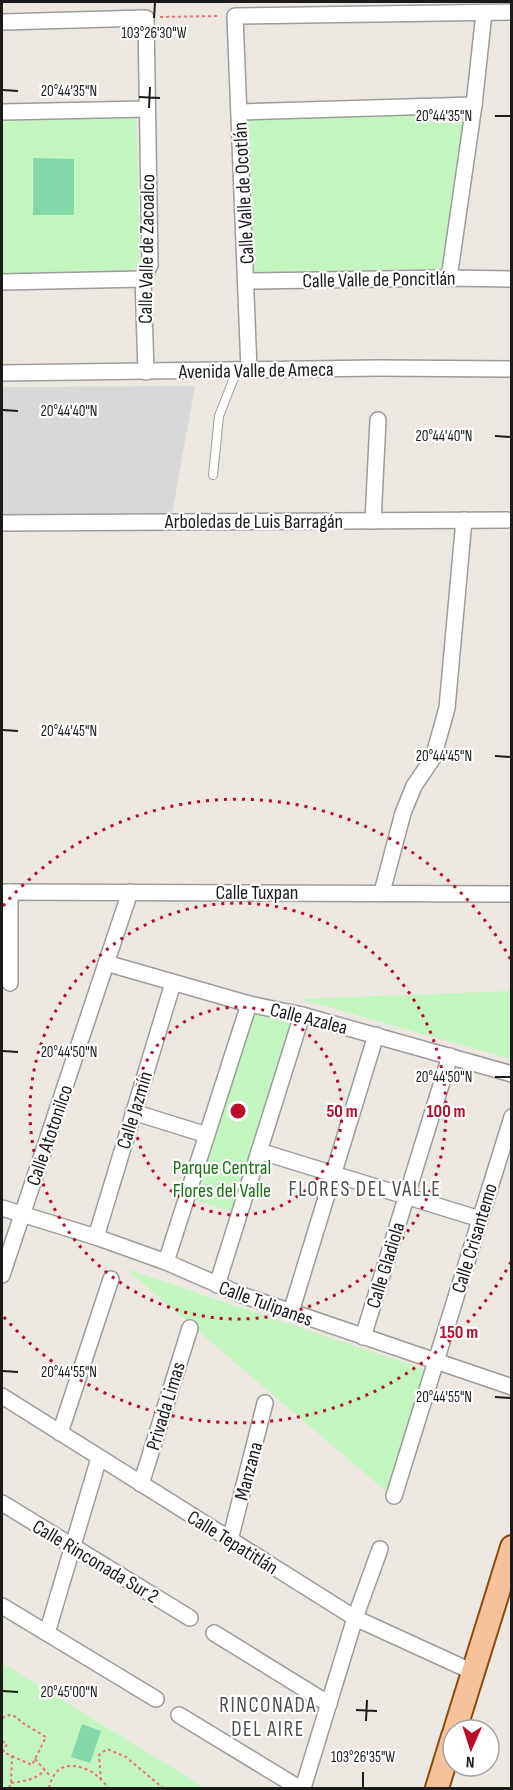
<svg xmlns="http://www.w3.org/2000/svg" width="513" height="1790" font-family="'Sofia Sans Condensed',sans-serif">
  <rect width="100%" height="100%" fill="#ece7e1"/>
  <polygon fill="#d9d8d8" points="195,386 172,514 2,514 2,387"/>
  <g fill="#c3f5bf">
    <polygon points="464,114 443,271 251,272 246,118"/>
    <polygon points="136,118 140,262 132,272 2,275 2,121"/>
    <polygon points="511,991 511,1059 300,999"/>
    <polygon points="252,1009 292,1021 234,1212 193,1199"/>
    <polygon points="126,1269 426,1370 388,1493"/>
    <polygon points="2,1663 205,1788 2,1788"/>
  </g>
  <g fill="#83d8aa">
    <polygon points="33,158 74,159 74,215 33,215"/>
    <polygon points="82,1724 101,1731 90,1763 71,1757"/>
  </g>
  <g fill="none" stroke-linecap="round" stroke-linejoin="round">
    <g stroke="#9c9c9c" stroke-width="10">
      <polyline id="service" points="213,475 219,416 237,370"/>
    </g>
    <g stroke="#9c9c9c" stroke-width="18">
      <g id="minor">
        <polyline points="2,22 146,18 150,265 143,279 146,372"/>
        <polyline points="2,112 146,109"/>
        <polyline points="239,112 474,105"/>
        <polyline points="449,278 474,105 484,13"/>
        <polyline points="247,281 449,278 512,279"/>
        <polyline points="2,282 143,279"/>
        <polyline points="249,370 235,16 512,12"/>
        <polyline points="2,373 378,368 512,369"/>
        <polyline points="373,521 378,420"/>
        <polyline points="2,523 507,520"/>
        <polyline points="2,892 512,894"/>
        <polyline points="382,892 403,813 414,786 433,758 447,708 464,520"/>
        <polyline points="106,963 249,1004 302,1015 512,1074"/>
        <polyline points="10,983 10,892"/>
        <polyline points="133,1112 207,1135"/>
        <polyline points="259,1151 480,1219"/>
        <polyline points="2,1208 96,1237 166,1262 242,1295 512,1387"/>
        <polyline points="96,1237 173,983"/>
        <polyline points="166,1262 249,1004"/>
        <polyline points="2,1275 130,892"/>
        <polyline points="217,1285 302,1015"/>
        <polyline points="291,1312 376,1035"/>
        <polyline points="363,1337 450,1056"/>
        <polyline points="2,1396 355,1618 473,1672"/>
        <polyline points="60,1433 111,1279"/>
        <polyline points="141,1484 190,1328"/>
        <polyline points="394,1496 512,1117"/>
        <polyline points="2,1503 190,1618"/>
        <polyline points="230,1540 265,1403"/>
        <polyline points="2,1606 156,1699"/>
        <polyline points="47,1633 99,1458"/>
        <polyline points="214,1633 329,1704"/>
        <polyline points="179,1715 299,1788"/>
        <polyline points="303,1788 355,1618 380,1549"/>
      </g>
    </g>
    <g stroke="#8a4b08" stroke-width="26">
      <g id="primary">
        <polyline points="455,1730 512,1547"/>
        <polyline points="437,1788 453,1736"/>
      </g>
    </g>
    <g stroke="#f16d74" stroke-width="2" stroke-dasharray="3 3" stroke-linecap="butt">
      <polyline points="160,17 220,16"/>
      <polyline points="2,1718 9,1715 17,1717 21,1722 46,1737 32,1765 3,1752 7,1744 2,1741"/>
      <polyline points="35,1759 51,1777"/>
      <polyline points="101,1780 99,1755 107,1749 126,1757 163,1788"/>
      <path d="M11,1783C25,1781 35,1780 45,1770"/>
      <polyline points="9,1788 11,1783 12,1756"/>
      <path d="M49,1788C54,1765 70,1761 90,1771C97,1774 103,1782 109,1788H129"/>
    </g>
    <use href="#service" stroke="#fff" stroke-width="8"/>
    <use href="#minor" stroke="#fff" stroke-width="15"/>
    <use href="#primary" stroke="#f6c29c" stroke-width="22"/>
  </g>
  <path fill="none" stroke="#1b1b1b" stroke-width="2" d="M154,18L155,3M3,90L18,91M139,97L160,98M149,108L150,87M495,116H510M3,410L18,411M495,436L510,437M3,730L18,731M495,756L510,757M3,1051L18,1052M495,1077H510M3,1371L18,1372M495,1397L510,1398M3,1691L18,1692M356,1710L377,1711M366,1721L367,1700M363,1787V1772"/>
  <g fill="none" stroke="#bb0b26" stroke-width="3" stroke-dasharray="3 6">
    <circle cx="238" cy="1111" r="104"/>
    <circle cx="238" cy="1111" r="208"/>
    <path d="M511 1262A312 312 0 0 1 3 1316M3 906A312 312 0 0 1 511 960"/>
  </g>
  <g text-anchor="middle" stroke-width="4.5" stroke-linejoin="round" paint-order="stroke">
    <g font-size="20" fill="#1b1b1b" stroke="#fff">
      <text transform="translate(243 193) rotate(-93)" y="7">Calle Valle de Ocotlán</text>
      <text transform="translate(146 249) rotate(-89)" y="7">Calle Valle de Zacoalco</text>
      <text transform="translate(379 279) rotate(-1)" y="7">Calle Valle de Poncitlán</text>
      <text transform="translate(256 370) rotate(-1)" y="7">Avenida Valle de Ameca</text>
      <text x="254" y="528">Arboledas de Luis Barragán</text>
      <text x="257" y="899">Calle Tuxpan</text>
      <text transform="translate(309 1018) rotate(14)" y="7">Calle Azalea</text>
      <text transform="translate(134 1110) rotate(-73)" y="7">Calle Jazmín</text>
      <text transform="translate(49 1135) rotate(-71)" y="7">Calle Atotonilco</text>
      <text transform="translate(474 1238) rotate(-73)" y="7">Calle Crisantemo</text>
      <text transform="translate(385 1265) rotate(-73)" y="7">Calle Gladiola</text>
      <text transform="translate(266 1303) rotate(20)" y="7">Calle Tulipanes</text>
      <text transform="translate(165 1406) rotate(-73)" y="7">Privada Limas</text>
      <text transform="translate(248 1471) rotate(-75)" y="7">Manzana</text>
      <text transform="translate(233 1542) rotate(32)" y="7">Calle Tepatitlán</text>
      <text transform="translate(96 1561) rotate(31)" y="7">Calle Rinconada Sur 2</text>
    </g>
    <g font-size="20" fill="#187111" stroke="#fff">
      <text x="222" y="1174">Parque Central<tspan x="222" dy="23">Flores del Valle</tspan></text>
    </g>
    <g font-size="21" letter-spacing="1.5" fill="#4e4e4e" stroke="#fff">
      <text x="365" y="1196">FLORES DEL VALLE</text>
      <text x="268" y="1712">RINCONADA<tspan x="268" dy="24">DEL AIRE</tspan></text>
    </g>
  </g>
  <g font-size="15" text-anchor="middle" fill="#1b1b1b" stroke="#fff" stroke-width="4.5" stroke-linejoin="round" paint-order="stroke">
    <text x="154" y="38">103°26'30"W</text>
    <text x="69" y="96">20°44'35"N</text>
    <text x="444" y="121">20°44'35"N</text>
    <text x="69" y="416">20°44'40"N</text>
    <text x="444" y="441">20°44'40"N</text>
    <text x="69" y="736">20°44'45"N</text>
    <text x="444" y="761">20°44'45"N</text>
    <text x="69" y="1057">20°44'50"N</text>
    <text x="444" y="1082">20°44'50"N</text>
    <text x="69" y="1377">20°44'55"N</text>
    <text x="444" y="1402">20°44'55"N</text>
    <text x="69" y="1697">20°45'00"N</text>
    <text x="363" y="1762">103°26'35"W</text>
  </g>
  <circle cx="238" cy="1111" r="9" fill="#bb0b26" stroke="#fff" stroke-width="3"/>
  <g font-size="18" text-anchor="middle" font-weight="bold" fill="#bb0b26" stroke="#fff" stroke-width="4.5" stroke-linejoin="round" paint-order="stroke">
    <text x="342" y="1117">50 m</text>
    <text x="446" y="1117">100 m</text>
    <text x="459" y="1338">150 m</text>
  </g>
  <rect width="513" height="1790" fill="none" stroke="#1b1b1b" stroke-width="6"/>
  <g transform="translate(471 1748) rotate(183)"><circle r="28" fill="#ffffff" stroke="#a4a4a4" stroke-width="1.5"/>
  <path d="M0-4.5L10 22L0 15L-10 22Z" fill="#bb0b26"/>
  <text y="-9" font-size="16" font-weight="bold" text-anchor="middle" fill="#1b1b1b">N</text>
  </g>
</svg>
